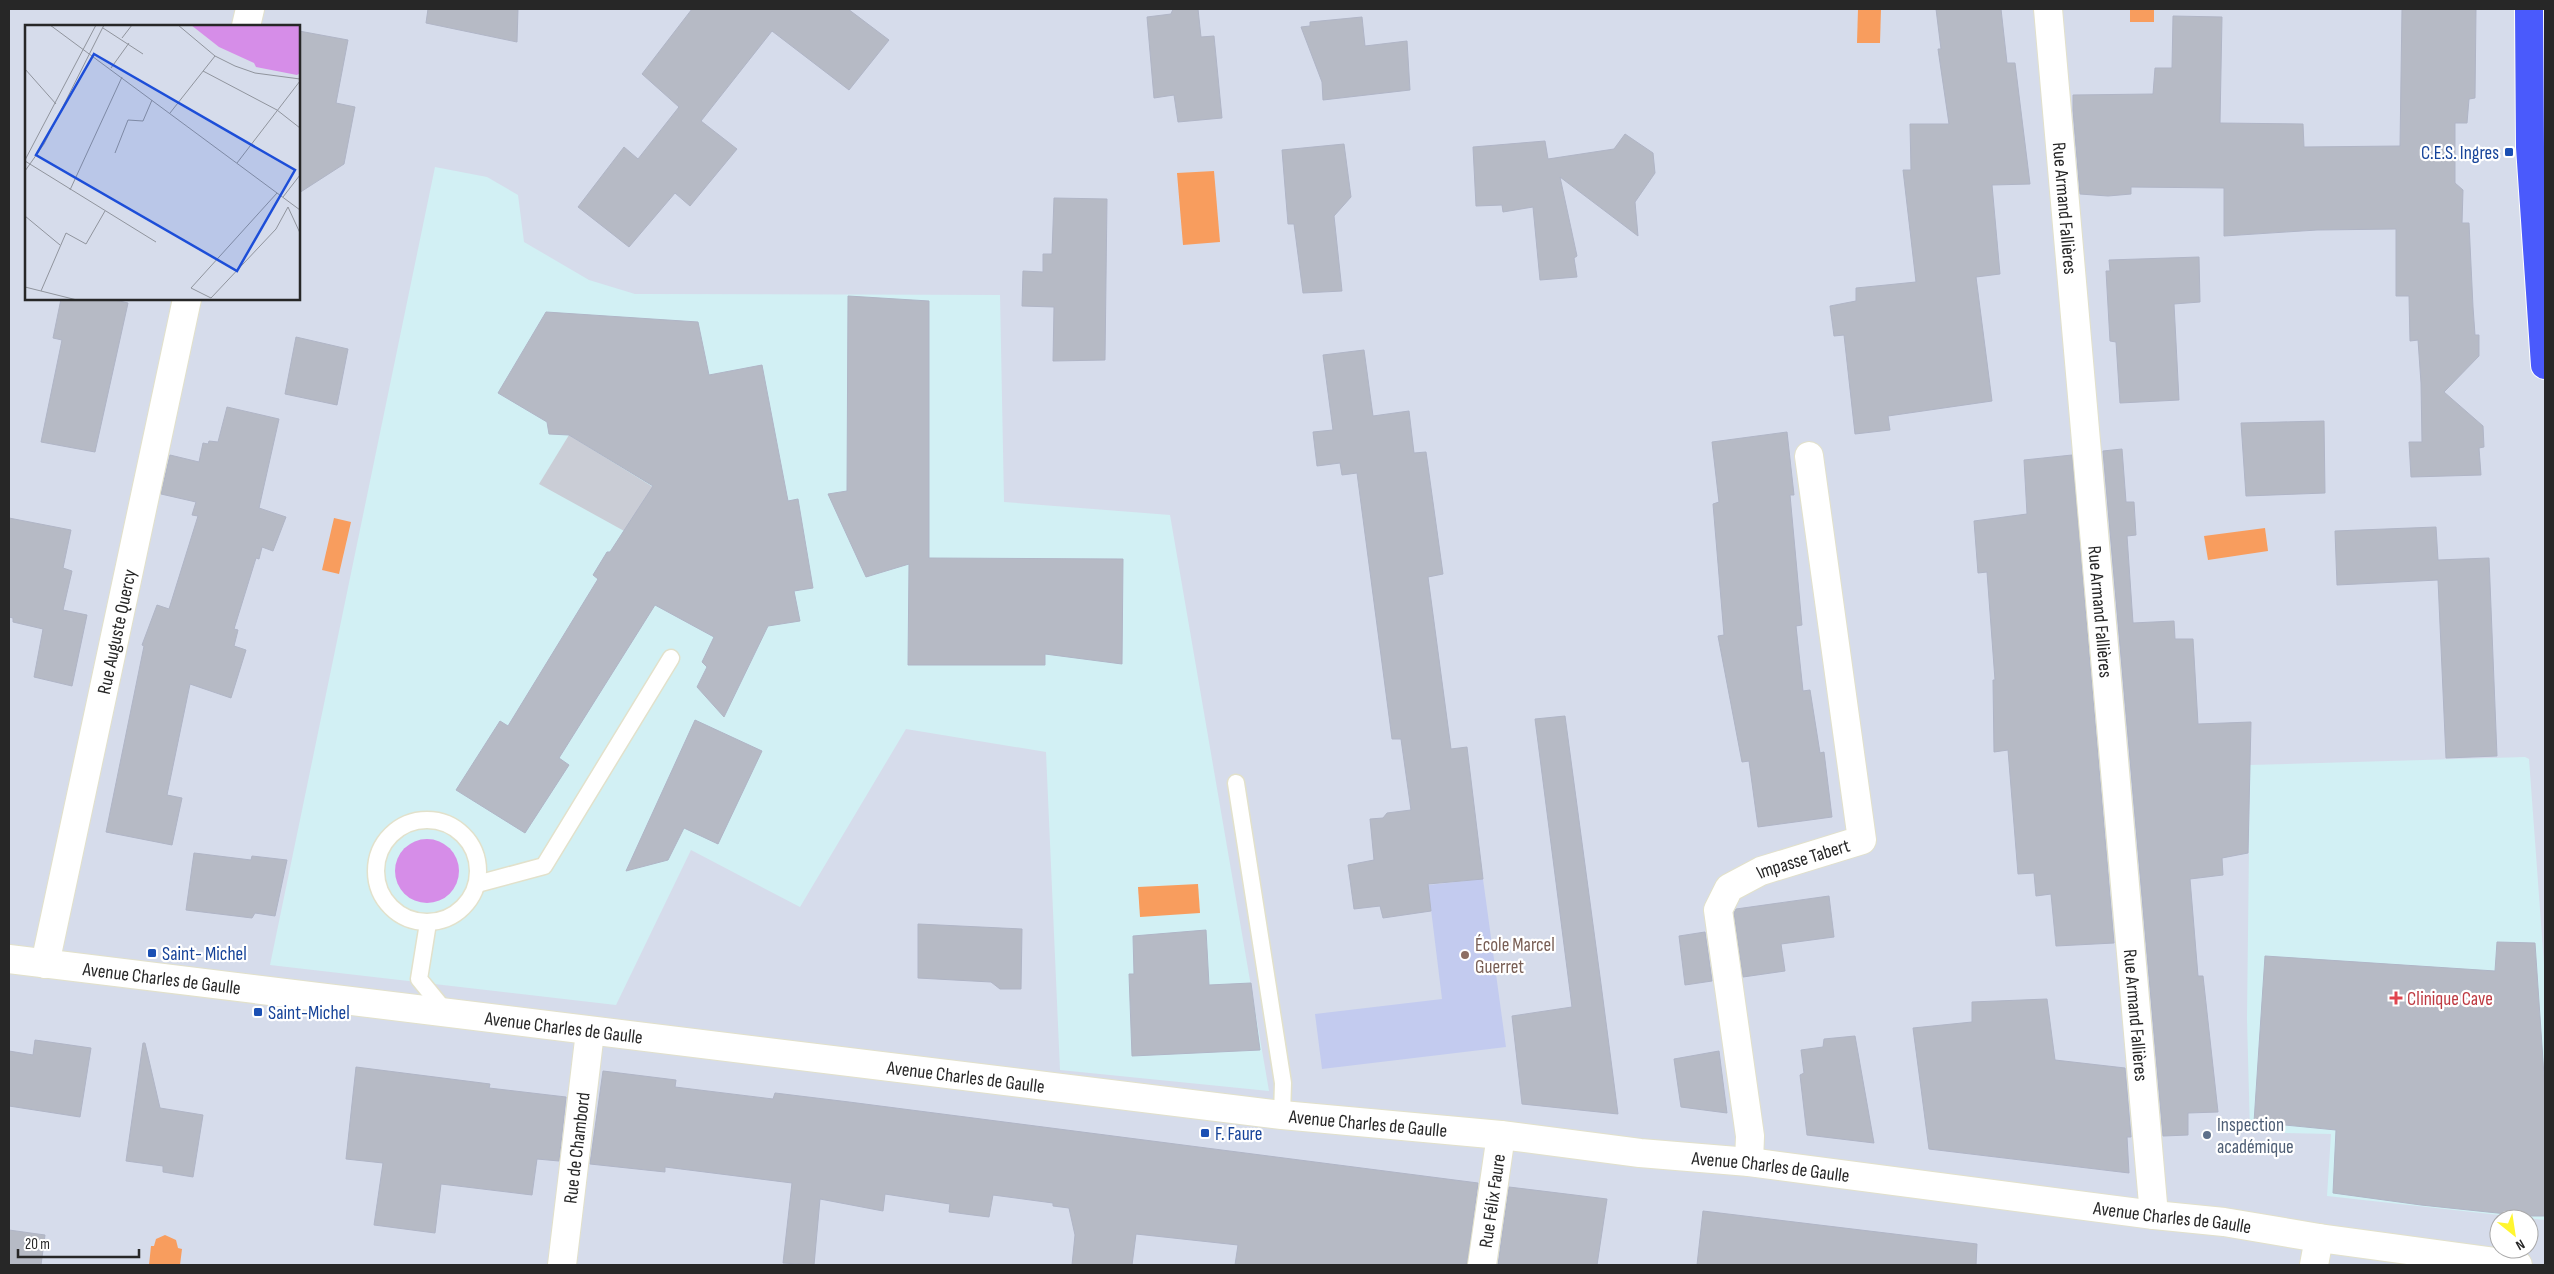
<svg xmlns="http://www.w3.org/2000/svg" width="2554" height="1274" font-family="'Sofia Sans Condensed',sans-serif">
  <rect width="100%" height="100%" fill="#d6dceb"/>
  <polygon fill="#c3cbef" points="1483,879 1506,1047 1322,1069 1315,1014 1442,999 1428,885"/>
  <g fill="#d2f0f4">
    <polygon points="435,167 487,177 518,195 524,242 589,280 635,294 1000,295 1004,502 1170,515 1269,1091 1060,1070 1046,752 906,729 800,907 691,850 616,1005 270,965"/>
    <polygon points="2525,757 2529,759 2545,978 2545,1220 2327,1196 2331,1134 2250,1132 2247,1019 2250,765"/>
  </g>
  <circle fill="#d68de8" cx="427" cy="871" r="32"/>
  <polygon fill="#cacdd6" points="569,435 653,487 626,532 539,484"/>
  <g fill="#f89d5e">
    <polygon points="1858,9 1881,9 1880,43 1857,43"/>
    <rect x="2130" y="9" width="24" height="13"/>
    <polygon points="1214,171 1220,242 1183,245 1177,173"/>
    <polygon points="334,518 351,522 339,574 322,570"/>
    <polygon points="2265,528 2268,551 2208,560 2204,536"/>
    <polygon points="1198,884 1200,913 1140,917 1138,887"/>
    <polygon points="165,1235 176,1240 178,1248 182,1249 180,1265 149,1265 151,1246 154,1246 156,1239"/>
  </g>
  <g fill="#b6bac5" stroke="#b0b5c6">
    <polygon points="428,9 518,9 517,42 426,23"/>
    <polygon points="692,9 848,9 889,40 849,90 772,31 701,121 737,149 690,206 675,193 629,247 578,207 624,147 638,159 679,107 642,74"/>
    <polygon points="1173,9 1198,9 1201,37 1214,36 1222,118 1178,122 1174,95 1154,98 1147,17 1171,14"/>
    <polygon points="1936,9 2001,9 2007,63 2015,63 2030,184 1992,185 2000,274 1976,277 1992,401 1888,416 1890,430 1855,434 1844,335 1834,336 1830,306 1856,301 1856,288 1916,282 1903,170 1911,170 1910,124 1949,124 1938,49 1941,49"/>
    <polygon points="2402,9 2476,9 2475,98 2469,99 2467,123 2455,123 2455,183 2463,190 2462,223 2469,223 2473,307 2475,335 2479,335 2479,356 2444,392 2483,426 2484,447 2479,448 2481,475 2411,477 2409,442 2422,442 2421,383 2418,340 2410,341 2409,296 2396,296 2396,229 2317,230 2224,236 2224,188 2131,187 2131,194 2108,196 2080,194 2073,110 2073,95 2153,94 2155,68 2172,68 2173,16 2222,17 2220,123 2303,124 2304,147 2400,146"/>
    <polygon points="1362,17 1365,46 1407,41 1410,90 1323,100 1322,82 1301,27 1310,26 1310,22"/>
    <polygon points="299,31 348,40 336,103 355,107 344,164 299,193"/>
    <polygon points="1625,134 1653,153 1655,173 1635,202 1638,236 1560,177 1577,256 1574,258 1577,277 1540,280 1533,207 1503,212 1502,205 1476,206 1473,147 1545,141 1548,159 1614,149"/>
    <polygon points="1344,144 1351,197 1334,216 1342,291 1303,293 1294,224 1288,224 1282,150"/>
    <polygon points="1054,198 1107,199 1105,360 1053,361 1054,307 1022,306 1023,271 1043,272 1043,254 1052,254"/>
    <polygon points="2199,257 2200,302 2174,304 2179,400 2120,403 2116,342 2110,341 2106,271 2110,271 2109,260"/>
    <polygon points="848,296 929,301 929,558 1123,559 1122,664 1045,654 1045,665 908,665 909,564 866,577 828,494 847,491"/>
    <polygon points="61,299 111,299 128,303 95,452 41,442 62,340 53,338"/>
    <polygon points="546,312 698,322 709,375 762,365 788,501 798,499 813,588 794,591 800,621 768,626 724,717 697,687 707,667 702,662 714,637 655,605 559,758 569,765 525,833 456,790 500,721 508,726 598,579 593,575 607,552 610,552 653,486 569,435 549,434 547,422 498,393"/>
    <polygon points="296,337 348,349 337,405 285,394"/>
    <polygon points="1364,350 1373,416 1409,411 1414,453 1426,452 1443,574 1428,577 1451,749 1467,747 1483,879 1428,884 1431,911 1383,918 1380,906 1354,909 1348,865 1374,860 1370,819 1383,818 1387,813 1411,810 1401,739 1392,739 1357,473 1342,475 1340,463 1317,466 1313,432 1333,430 1323,355"/>
    <polygon points="227,407 279,419 259,508 286,517 273,551 262,547 259,559 256,558 234,629 238,630 234,646 246,650 231,698 190,684 167,795 182,798 172,845 106,832 144,646 142,645 157,605 169,609 198,516 192,515 196,502 161,494 170,455 199,462 203,443 208,444 209,441 218,442"/>
    <polygon points="2324,421 2325,493 2246,496 2241,423"/>
    <polygon points="1787,432 1794,495 1790,495 1802,625 1796,626 1803,691 1810,690 1820,753 1824,752 1832,817 1758,827 1749,761 1742,762 1718,636 1724,635 1713,504 1719,502 1712,442"/>
    <polygon points="2122,449 2126,502 2134,502 2136,535 2127,536 2133,623 2174,621 2175,639 2193,639 2198,724 2251,722 2248,853 2222,858 2223,875 2190,879 2198,976 2203,976 2218,1112 2188,1113 2188,1135 2163,1136 2103,451"/>
    <polygon points="2072,455 2114,943 2056,946 2051,894 2036,896 2034,873 2018,874 2008,750 1994,752 1993,680 1995,680 1987,572 1978,573 1974,521 2027,514 2024,460"/>
    <polygon points="9,518 71,530 63,568 72,571 63,610 87,615 72,686 34,677 43,629 13,622 13,618 9,617"/>
    <polygon points="2436,527 2438,560 2489,558 2497,756 2446,758 2438,580 2337,585 2335,531"/>
    <polygon points="1565,716 1601,984 1618,1114 1522,1104 1512,1016 1572,1007 1535,719"/>
    <polygon points="695,720 762,751 718,844 684,828 668,860 626,871"/>
    <polygon points="194,853 251,860 252,856 287,860 275,916 255,913 252,918 186,910"/>
    <polygon points="1829,896 1834,937 1781,944 1785,971 1743,977 1734,913 1736,909"/>
    <polygon points="918,924 1022,929 1021,989 1000,989 991,982 918,978"/>
    <polygon points="1206,930 1209,985 1251,983 1260,1050 1132,1056 1129,974 1134,974 1133,936"/>
    <polygon points="1705,932 1712,981 1685,985 1679,936"/>
    <polygon points="2497,942 2535,943 2545,1090 2545,1216 2526,1216 2421,1205 2333,1193 2336,1130 2254,1122 2265,956 2495,971"/>
    <polygon points="2047,999 2055,1060 2125,1068 2131,1137 2127,1137 2129,1173 1929,1149 1913,1028 1972,1022 1972,1002"/>
    <polygon points="1855,1036 1874,1143 1807,1135 1800,1075 1804,1073 1801,1050 1823,1047 1824,1039"/>
    <polygon points="35,1040 91,1048 80,1117 9,1106 9,1051 33,1055"/>
    <polygon points="143,1043 145,1043 160,1108 203,1115 193,1177 163,1172 163,1166 126,1161"/>
    <polygon points="1719,1051 1727,1113 1681,1107 1674,1059"/>
    <polygon points="356,1067 490,1084 489,1088 566,1097 559,1161 537,1159 532,1195 441,1184 435,1233 374,1225 383,1163 346,1159"/>
    <polygon points="603,1071 676,1080 675,1087 773,1099 775,1093 849,1102 1478,1183 1467,1265 1235,1265 1238,1245 1136,1234 1132,1265 1072,1265 1075,1235 1069,1208 1053,1206 1053,1203 993,1195 989,1217 949,1212 950,1204 885,1194 883,1211 820,1199 814,1265 783,1263 792,1183 665,1167 665,1172 590,1164"/>
    <polygon points="1509,1187 1607,1199 1597,1265 1498,1265"/>
    <polygon points="1703,1211 1977,1244 1976,1265 1697,1265"/>
    <polygon points="9,1230 45,1235 41,1265 9,1265"/>
  </g>
  <g fill="none" stroke-linecap="round" stroke-linejoin="round">
    <g stroke="#e2e1cb" stroke-width="19">
      <g id="service">
        <polyline points="1236,783 1283,1083 1282,1115"/>
        <circle cx="427" cy="871" r="51"/>
        <polyline points="477,884 544,866 671,658"/>
        <polyline points="428,923 419,979 446,1012"/>
      </g>
    </g>
    <g stroke="#e2e1cb" stroke-width="30">
      <g id="minor">
        <path id="s1" d="M2048,9L2154,1215"/>
        <polyline points="246,26 250,9"/>
        <path id="s2" d="M45,964L187,299"/>
        <path id="s3" d="M1749,1162L1750,1136L1718,910L1729,888L1761,871L1862,840L1809,456"/>
        <path id="s4" d="M562,1265L590,1032"/>
        <path id="s5" d="M1482,1265L1501,1135"/>
        <polyline points="2314,1265 2319,1238"/>
      </g>
    </g>
    <g stroke="#e2e1cb" stroke-width="30">
      <g id="tertiary">
        <path id="s6" d="M9,959L1282,1115L1501,1135L1640,1153L1749,1162L2154,1215L2224,1222L2319,1238L2518,1265"/>
      </g>
    </g>
    <g stroke="#fff" stroke-width="30">
      <polyline id="primary" points="2529,9 2530,147 2545,365"/>
    </g>
    <use href="#service" stroke="#fff" stroke-width="16"/>
    <use href="#minor" stroke="#fff" stroke-width="28"/>
    <use href="#tertiary" stroke="#fff" stroke-width="28"/>
    <use href="#primary" stroke="#4a5afc" stroke-width="28"/>
  </g>
  <g fill="#1a4fb4" stroke="#fff" stroke-width="2">
    <rect x="2504" y="147" width="10" height="10" rx="2.5"/>
    <rect x="147" y="948" width="10" height="10" rx="2.5"/>
    <rect x="253" y="1007" width="10" height="10" rx="2.5"/>
    <rect x="1200" y="1128" width="10" height="10" rx="2.5"/>
  </g>
  <circle fill="#8d6e63" stroke="#fff" stroke-width="2" cx="1465" cy="955" r="5"/>
  <path fill="#e0444e" stroke="#fff" stroke-width="2" d="M2393.5 990.5h5v5h5v5h-5v5h-5v-5h-5v-5h5z"/>
  <circle fill="#5c6f8a" stroke="#fff" stroke-width="2" cx="2207" cy="1135" r="5"/>
  <g text-anchor="middle" stroke-width="4.5" stroke-linejoin="round" paint-order="stroke">
    <g font-size="19" fill="#164399" stroke="#fff" text-anchor="start">
      <text x="2499" y="159" text-anchor="end">C.E.S. Ingres</text>
      <text x="162" y="960">Saint- Michel</text>
      <text x="268" y="1019">Saint-Michel</text>
      <text x="1215" y="1140">F. Faure</text>
    </g>
    <g font-size="19" fill="#272727" stroke="#fff">
      <text dy="7" stroke="none"><textPath href="#s1" startOffset="200">Rue Armand Fallières</textPath></text>
      <text dy="7" stroke="none"><textPath href="#s1" startOffset="605">Rue Armand Fallières</textPath></text>
      <text dy="7" stroke="none"><textPath href="#s2" startOffset="340">Rue Auguste Quercy</textPath></text>
      <text dy="7" stroke="none"><textPath href="#s3" startOffset="359">Impasse Tabert</textPath></text>
      <text dy="7" stroke="none"><textPath href="#s6" startOffset="154">Avenue Charles de Gaulle</textPath></text>
      <text dy="7" stroke="none"><textPath href="#s1" startOffset="1010">Rue Armand Fallières</textPath></text>
      <text dy="7" stroke="none"><textPath href="#s6" startOffset="559">Avenue Charles de Gaulle</textPath></text>
      <text dy="7" stroke="none"><textPath href="#s6" startOffset="964">Avenue Charles de Gaulle</textPath></text>
      <text dy="7" stroke="none"><textPath href="#s6" startOffset="1369">Avenue Charles de Gaulle</textPath></text>
      <text dy="7" stroke="none"><textPath href="#s4" startOffset="118">Rue de Chambord</textPath></text>
      <text dy="7" stroke="none"><textPath href="#s6" startOffset="1774">Avenue Charles de Gaulle</textPath></text>
      <text dy="7" stroke="none"><textPath href="#s5" startOffset="65">Rue Félix Faure</textPath></text>
      <text dy="7" stroke="none"><textPath href="#s6" startOffset="2179">Avenue Charles de Gaulle</textPath></text>
    </g>
    <g font-size="19" fill="#785e54" stroke="#fff" text-anchor="start">
      <text x="1475" y="951">École Marcel<tspan x="1475" dy="22">Guerret</tspan></text>
    </g>
    <g font-size="19" fill="#be3a42" stroke="#fff" text-anchor="start">
      <text x="2407" y="1005">Clinique Cave</text>
    </g>
    <g font-size="19" fill="#4e5e75" stroke="#fff" text-anchor="start">
      <text x="2217" y="1131">Inspection<tspan x="2217" dy="22">académique</tspan></text>
    </g>
  </g>
  <g transform="translate(25 25)">
    <rect width="275" height="275" fill="#d6dceb"/>
    <path d="M166,0H275V48L272,50L231,42L229,38L194,22Z" fill="#d68de8"/>
    <path fill="none" stroke="#90949d" stroke-width="1" d="M25,0L275,185M153,0L190,31L210,41L230,48L275,54M78,3L118,29M97,13L107,0M86,43L104,18M0,44L31,79M178,46L252,85L275,103M145,88L190,31M90,128L103,95L118,96L127,75M0,135L71,0M0,136L131,217M212,138L275,56M0,146L19,119L79,0M45,165L97,52M258,172L275,150M263,182L275,208M0,191L35,220M0,262L52,275M16,266L41,208L61,219L80,186M186,273L166,263L252,168M186,273L251,204L263,182"/>
    <path fill="#1d4ed8" fill-opacity="0.15" stroke="#1d4ed8" stroke-width="2.5" d="M69,29L270,145L212,246L11,130Z"/>
    <rect width="275" height="275" fill="none" stroke="#272727" stroke-width="2.5"/>
  </g>
  <rect width="2554" height="1274" fill="none" stroke="#272727" stroke-width="20"/>
  <g transform="translate(2514 1234) rotate(150)"><circle r="24" fill="#ffffff" stroke="#a9a9a9"/>
  <path d="M0-4L9 19L0 12L-9 19Z" fill="#fff62f"/>
  <text y="-8" font-size="14" font-weight="bold" text-anchor="middle" fill="#272727">N</text>
  </g>
  <path d="M18 1249v8h121v-8" fill="none" stroke="#272727" stroke-width="2.5"/>
  <text x="25" y="1249" font-size="15" fill="#272727" stroke="#ffffff" stroke-width="4" paint-order="stroke">20 m</text>
</svg>
